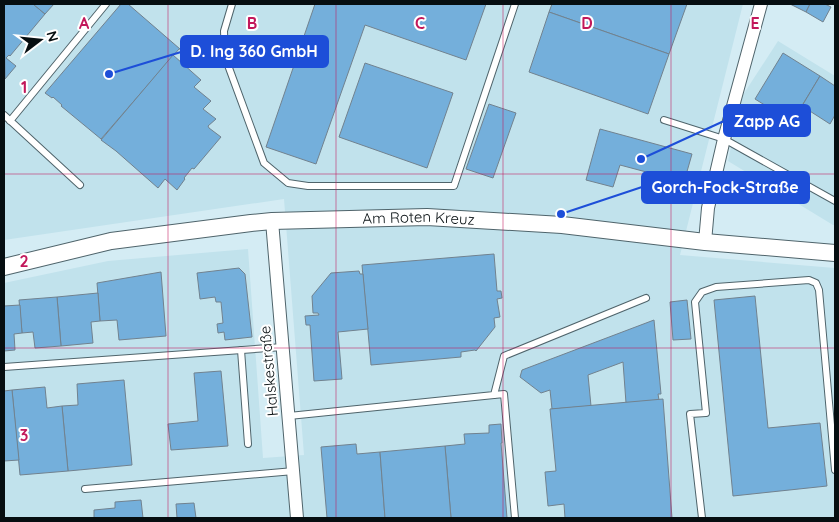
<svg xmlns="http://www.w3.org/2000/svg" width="839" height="522" font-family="Quicksand,sans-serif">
  <rect width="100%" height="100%" fill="#d4ecf4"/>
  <g fill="#c1e2ec">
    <polygon points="4,4 743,4 680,255 835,268 835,518 4,518 4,283 108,261 248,249 263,458 304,455 284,199 4,240"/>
    <polygon points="778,41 835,76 835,225 833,225 728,161 741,98"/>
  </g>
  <g fill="#74afdb" stroke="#71828f">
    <polygon points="4,4 33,4 45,14 10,56 9,55 6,58 16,66 5,79"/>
    <polygon points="33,4 54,4 45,14"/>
    <polygon points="121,4 128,4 180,49 179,49 101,139 61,106 62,105 53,97 52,98 45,93"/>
    <polygon points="315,4 486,4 466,60 365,25 316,164 266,147"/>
    <polygon points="552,4 687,4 669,54 549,12"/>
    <polygon points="790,4 810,4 806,12"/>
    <polygon points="810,4 825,4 831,7 823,22 806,12"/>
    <polygon points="549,12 669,54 648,114 529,72"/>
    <polygon points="783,53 820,76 792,122 755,99"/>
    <polygon points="173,55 201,80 194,87 211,101 203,109 216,119 208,126 209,128 221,137 194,169 192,168 184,178 185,179 177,190 165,179 158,188 116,151 101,140"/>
    <polygon points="365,63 453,93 427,168 339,137"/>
    <polygon points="820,76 835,86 835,115 830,124 802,106"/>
    <polygon points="489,104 516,113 493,178 466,169"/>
    <polygon points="600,129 692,154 684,182 620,165 613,187 586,180"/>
    <polygon points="494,254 497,291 501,291 502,298 497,299 500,317 494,318 495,327 476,351 475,350 461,352 461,357 371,365 362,265"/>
    <polygon points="239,268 245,274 252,337 225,340 224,332 218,333 217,324 223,323 221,302 216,302 215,297 200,299 197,273"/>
    <polygon points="359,271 360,274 363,274 368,329 338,332 342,379 314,381 310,325 306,325 305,316 319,315 318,313 313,313 312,296 331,273"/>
    <polygon points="161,272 166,336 119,340 117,320 100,321 97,283"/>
    <polygon points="98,293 100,321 91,322 93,343 61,346 57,297"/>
    <polygon points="755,296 768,428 820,423 827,486 733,496 714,300"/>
    <polygon points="57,297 61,346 35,348 33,332 22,333 19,300"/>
    <polygon points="687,300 691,339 673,340 670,302"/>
    <polygon points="20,305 22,333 14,334 15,350 4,351 4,306"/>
    <polygon points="654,320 661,394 658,394 659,400 626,403 623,362 588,375 591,406 552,409 550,390 541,393 520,377 522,370"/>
    <polygon points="221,371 228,446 171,450 168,424 198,421 194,373"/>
    <polygon points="124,380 132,465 68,471 62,406 78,405 77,384"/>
    <polygon points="45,387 47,408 62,406 68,471 20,475 12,390"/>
    <polygon points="12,390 19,460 4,461 4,391"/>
    <polygon points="663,399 672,518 565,518 564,504 548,506 545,472 556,471 550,409"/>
    <polygon points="501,424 502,443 501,443 507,518 451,518 445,446 465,444 464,434 489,433 489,425"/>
    <polygon points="356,444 357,454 380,452 385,518 327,518 321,447"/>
    <polygon points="445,446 451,518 385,518 380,452"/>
    <polygon points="141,500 143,518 94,518 94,510 115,508 115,502"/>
    <polygon points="194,503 196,518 177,518 176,504"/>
  </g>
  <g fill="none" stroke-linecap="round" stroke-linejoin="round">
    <g stroke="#4f646b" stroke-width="8">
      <g id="service">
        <polyline points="232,4 224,31 225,57 264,163 288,183 308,186 454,186 515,4"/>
        <polyline points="4,115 80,185"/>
        <polyline points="664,120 724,139 835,201"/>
        <polyline points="10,121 106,4"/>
        <polyline points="241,350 248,444"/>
        <polyline points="4,367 283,347"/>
        <polyline points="494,395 504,394 515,518"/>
        <polyline points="289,416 494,395 504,356 646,298"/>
        <polyline points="85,489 294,471"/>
        <polyline points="702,518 690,414 706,413 695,302 702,292 716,287 809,280 816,283 819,290 835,470"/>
      </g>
    </g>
    <g stroke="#4f646b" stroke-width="14">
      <g id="minor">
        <polyline points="272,221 297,518"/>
        <polyline points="705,242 708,208 724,139 761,4"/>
      </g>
    </g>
    <g stroke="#4f646b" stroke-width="18">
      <g id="tertiary">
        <path id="s1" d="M4,267L111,241L251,223L272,221L427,217L562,225L705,242L835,253"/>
      </g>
    </g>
    <use href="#service" stroke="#fff" stroke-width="6"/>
    <use href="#minor" stroke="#fff" stroke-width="12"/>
    <use href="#tertiary" stroke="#fff" stroke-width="16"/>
  </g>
  <path fill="none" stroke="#c2185b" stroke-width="1" stroke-opacity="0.55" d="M168,4V518M336,4V518M503,4V518M671,4V518M4,174H835M4,348H835"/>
  <g text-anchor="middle" stroke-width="4" stroke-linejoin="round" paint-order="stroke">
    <g font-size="15" fill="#060e11" stroke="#fff">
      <text dy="5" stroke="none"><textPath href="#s1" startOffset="419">Am Roten Kreuz</textPath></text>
      <text transform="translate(269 371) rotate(-95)" y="5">Halskestraße</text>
    </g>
  </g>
  <g font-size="16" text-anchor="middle" font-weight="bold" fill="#c2185b" stroke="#fff" stroke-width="4" stroke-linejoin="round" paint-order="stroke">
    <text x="84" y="29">A</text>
    <text x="252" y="29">B</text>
    <text x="420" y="29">C</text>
    <text x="587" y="29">D</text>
    <text x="755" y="29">E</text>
    <text x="24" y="93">1</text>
    <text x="24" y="267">2</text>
    <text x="24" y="441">3</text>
  </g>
  <path fill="none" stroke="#1d4ed8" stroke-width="2" d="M109 74L181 52M641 159L724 121M561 214L642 187"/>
  <g fill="#1d4ed8" stroke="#fff" stroke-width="2">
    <circle cx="109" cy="74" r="5"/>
    <circle cx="641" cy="159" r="5"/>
    <circle cx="561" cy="214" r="5"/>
  </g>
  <g fill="#1d4ed8" stroke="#1d4ed8" stroke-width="2">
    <rect x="181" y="36" width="147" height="31" rx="5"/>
    <rect x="724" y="105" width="86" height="31" rx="5"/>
    <rect x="642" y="172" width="167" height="31" rx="5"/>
  </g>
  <g font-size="16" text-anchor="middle" font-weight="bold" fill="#fff">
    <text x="254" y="57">D. Ing 360 GmbH</text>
    <text x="767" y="127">Zapp AG</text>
    <text x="725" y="193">Gorch-Fock-Straße</text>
  </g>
  <rect width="839" height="522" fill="none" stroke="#060e11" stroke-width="10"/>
  <g transform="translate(40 40) rotate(74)" stroke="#ffffff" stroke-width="4" paint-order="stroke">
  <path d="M0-4L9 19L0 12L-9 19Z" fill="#060e11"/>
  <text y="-8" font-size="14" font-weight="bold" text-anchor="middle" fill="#060e11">N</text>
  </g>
</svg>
